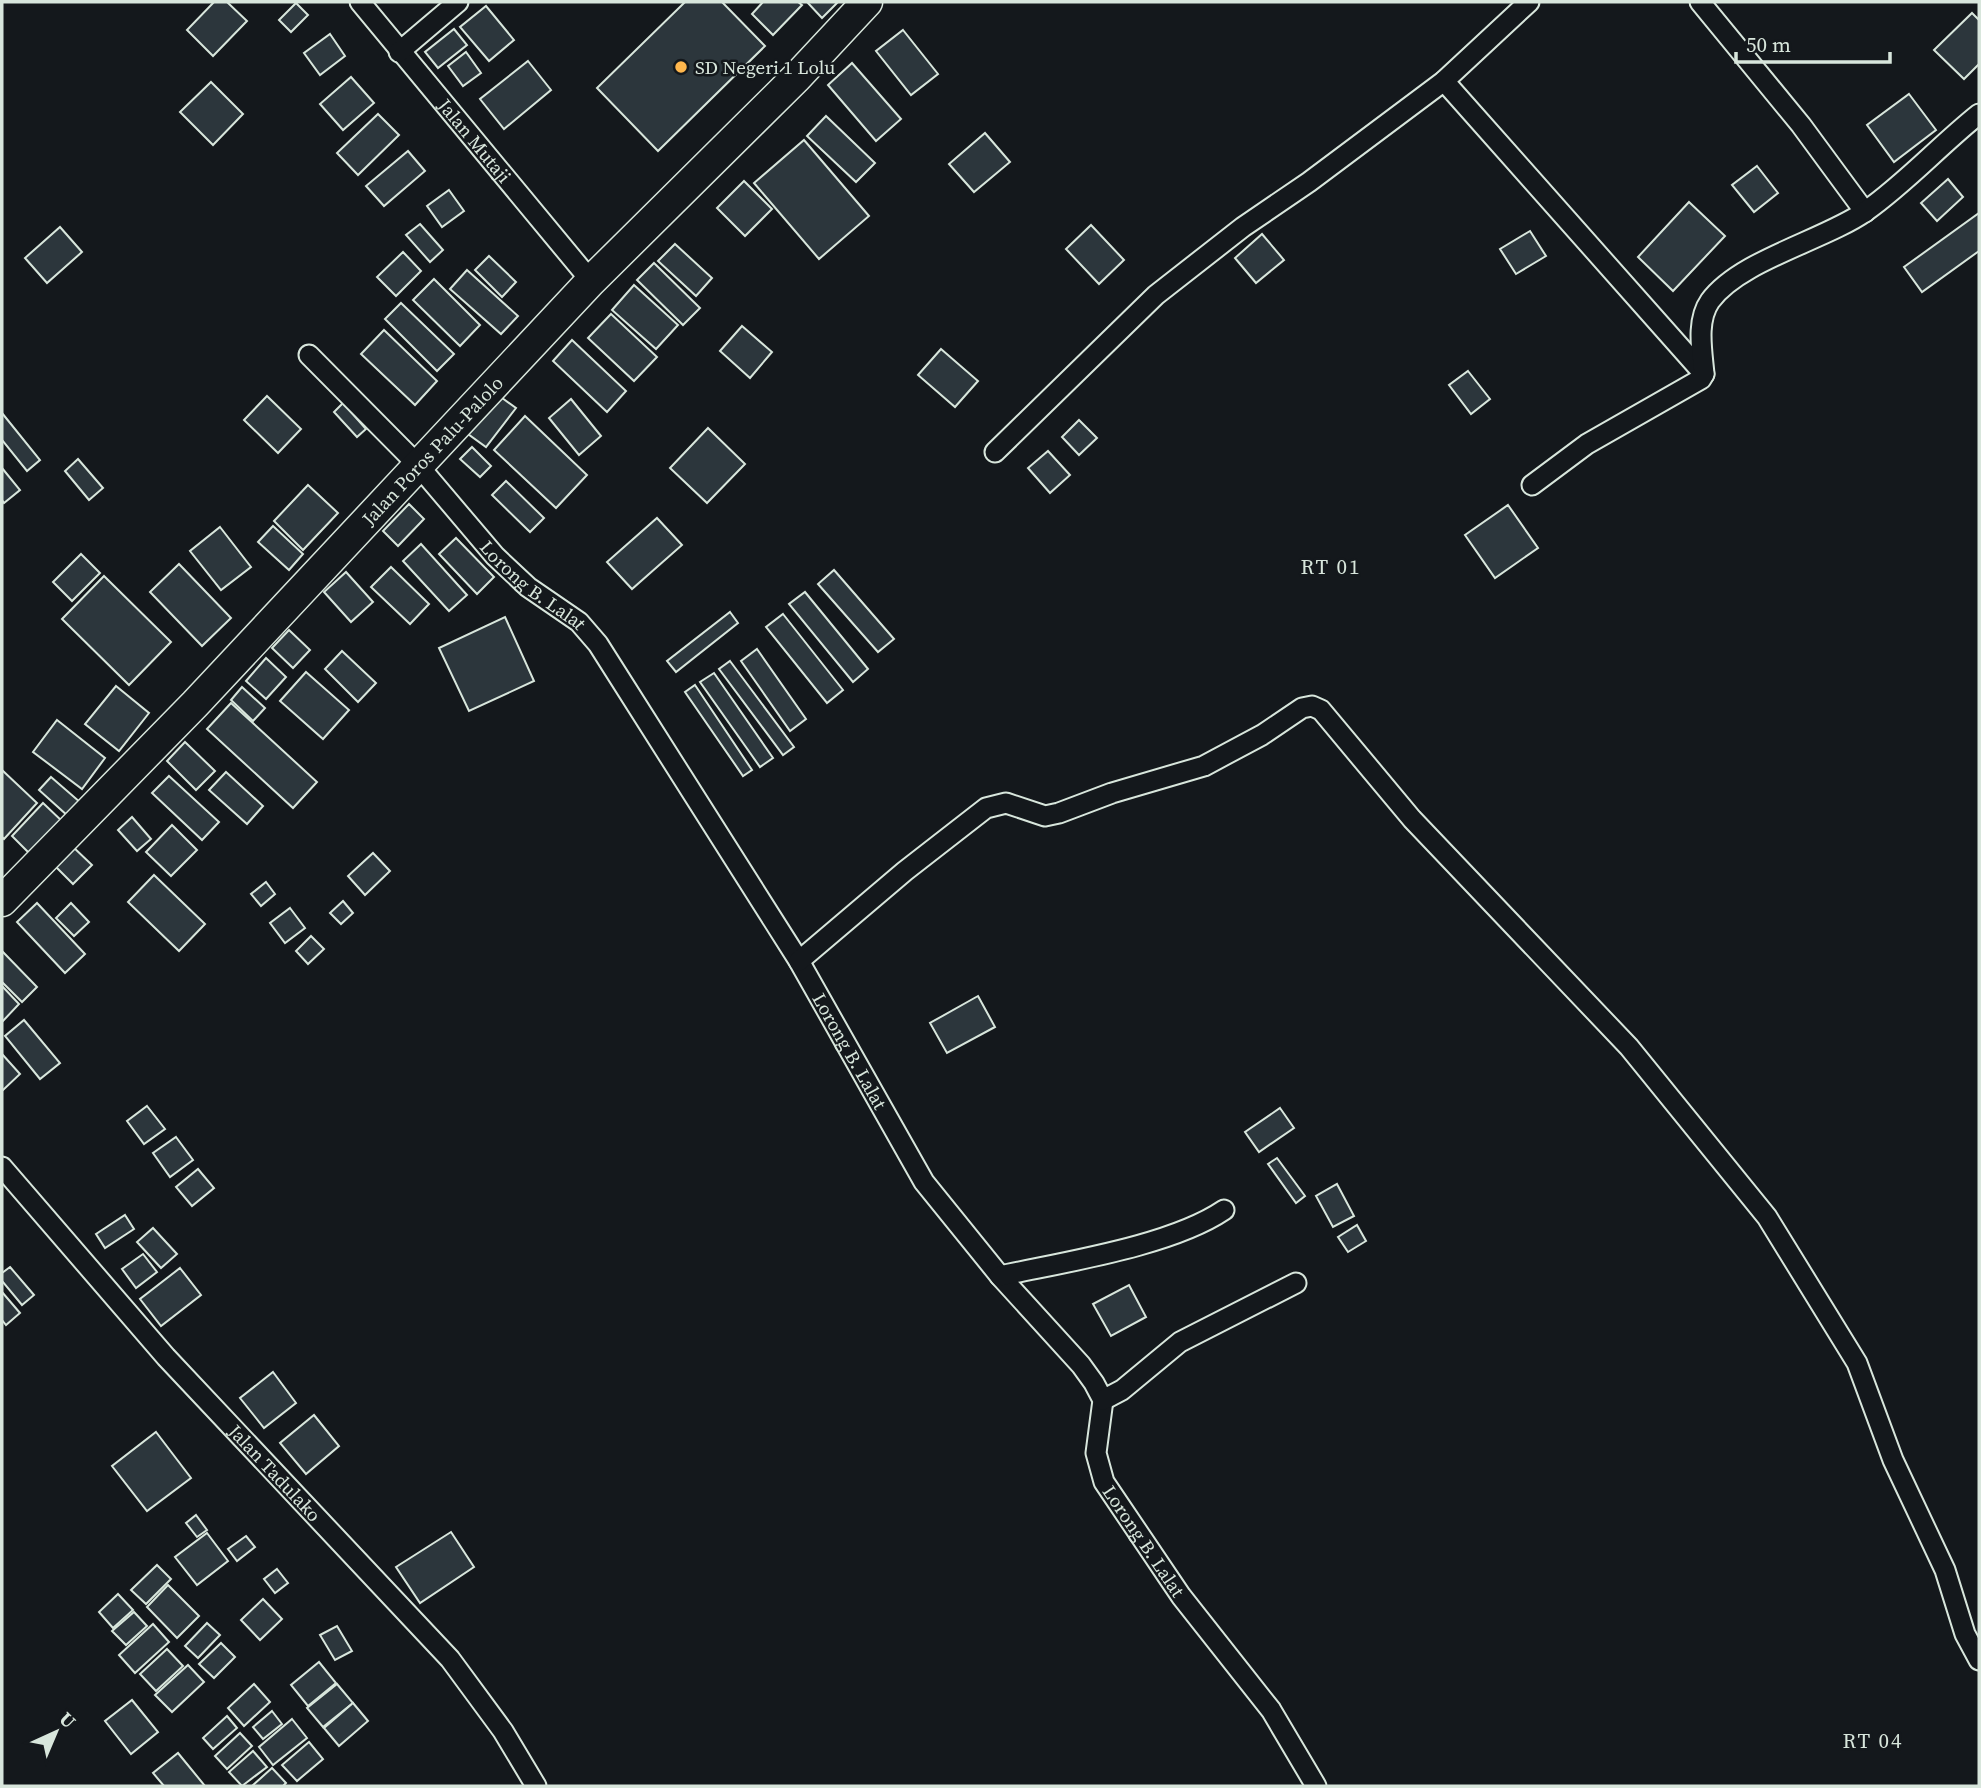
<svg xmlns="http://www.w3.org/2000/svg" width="1981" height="1788" font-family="'Source Serif 4',serif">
  <rect width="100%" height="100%" fill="#14181c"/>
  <g fill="#2c363c" stroke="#d8e6dc" stroke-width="2">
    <polygon points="214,2 227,2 247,21 213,56 187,30"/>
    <polygon points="685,2 722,2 765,46 658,151 597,88"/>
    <polygon points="763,2 798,2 802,5 773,35 752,14"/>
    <polygon points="807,2 835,2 837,3 822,18"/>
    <polygon points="296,3 308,15 291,32 279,20"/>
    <polygon points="486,6 514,40 489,61 460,27"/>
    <polygon points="1972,13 1979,20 1979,64 1964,79 1934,50"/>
    <polygon points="454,29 467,45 438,68 425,52"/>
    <polygon points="903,30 938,74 911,95 876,51"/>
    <polygon points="330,34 345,56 320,75 304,53"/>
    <polygon points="466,52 481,73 463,86 448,66"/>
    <polygon points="528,61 551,90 504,129 480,99"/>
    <polygon points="852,63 901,119 876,141 828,85"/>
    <polygon points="351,77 374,103 343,130 320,104"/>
    <polygon points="211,82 243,114 213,145 180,112"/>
    <polygon points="1909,94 1936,130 1894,162 1867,125"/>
    <polygon points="378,114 399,135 358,175 337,153"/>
    <polygon points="826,116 875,163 856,182 807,136"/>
    <polygon points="985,133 1010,162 974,192 949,164"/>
    <polygon points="804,140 869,216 819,259 754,183"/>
    <polygon points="408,151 425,171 384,206 366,186"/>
    <polygon points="1757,166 1778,193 1754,212 1732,185"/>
    <polygon points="1948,179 1963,197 1937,221 1921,203"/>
    <polygon points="744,181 772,209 745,236 717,208"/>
    <polygon points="449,190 464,211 442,227 427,206"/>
    <polygon points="1689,202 1725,236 1673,291 1638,257"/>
    <polygon points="1979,213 1979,251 1922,292 1904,267"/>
    <polygon points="420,224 443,250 430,262 406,235"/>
    <polygon points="1091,225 1124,260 1099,284 1066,249"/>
    <polygon points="60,227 82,252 47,283 25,258"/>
    <polygon points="1530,231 1546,256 1516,274 1500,249"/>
    <polygon points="1262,234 1284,260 1256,283 1235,258"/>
    <polygon points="675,244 712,278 696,296 658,261"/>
    <polygon points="403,252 421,271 396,296 377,277"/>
    <polygon points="489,256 516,282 502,297 475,270"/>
    <polygon points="654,263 700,308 683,325 637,280"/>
    <polygon points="467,270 518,316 501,334 450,289"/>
    <polygon points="434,279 480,325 460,346 413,300"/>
    <polygon points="634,285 678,325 656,349 612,310"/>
    <polygon points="401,303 454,354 437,371 385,319"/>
    <polygon points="611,314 657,357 634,381 588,338"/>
    <polygon points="742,326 772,352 750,378 720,351"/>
    <polygon points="384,330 437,381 415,405 361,354"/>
    <polygon points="572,340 626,391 607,412 553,361"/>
    <polygon points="941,349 978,381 955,407 918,375"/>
    <polygon points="1468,371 1490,399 1471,414 1449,385"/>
    <polygon points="498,395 516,408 486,447 468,434"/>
    <polygon points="267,396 301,429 278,453 244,420"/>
    <polygon points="571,399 601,436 579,455 549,418"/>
    <polygon points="343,403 366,429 357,437 334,412"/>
    <polygon points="2,413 40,460 27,471 2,440"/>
    <polygon points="525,416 587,475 556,508 494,450"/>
    <polygon points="1079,420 1097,438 1079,455 1062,437"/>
    <polygon points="708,428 745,464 707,503 670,468"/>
    <polygon points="472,447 491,466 480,477 460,459"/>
    <polygon points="1048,451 1070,475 1050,493 1028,468"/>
    <polygon points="78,459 103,488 89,500 65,471"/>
    <polygon points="2,468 20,490 4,503 2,500"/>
    <polygon points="506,481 544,518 530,532 492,495"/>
    <polygon points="308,485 338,513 303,550 274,521"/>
    <polygon points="409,504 424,519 398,546 383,531"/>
    <polygon points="1508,505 1538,548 1495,578 1465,535"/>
    <polygon points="657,518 682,545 632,589 607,562"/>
    <polygon points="273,526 303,554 289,570 258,542"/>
    <polygon points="220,527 251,567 221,590 190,551"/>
    <polygon points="456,538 494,577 477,594 439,554"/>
    <polygon points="421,544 467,595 449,611 403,561"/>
    <polygon points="81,554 100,573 72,601 53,582"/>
    <polygon points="179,564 231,618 202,646 150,592"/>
    <polygon points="391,567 429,604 410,624 371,587"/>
    <polygon points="834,570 894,639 878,652 818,584"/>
    <polygon points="346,572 373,602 351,622 324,592"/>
    <polygon points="104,576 171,642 129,685 62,619"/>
    <polygon points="805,592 868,669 853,682 789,604"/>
    <polygon points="730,612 738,623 676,672 667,661"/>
    <polygon points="783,614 843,690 827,703 766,627"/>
    <polygon points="505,617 534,681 469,711 439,648"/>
    <polygon points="289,630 310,650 293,668 272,648"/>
    <polygon points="757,649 806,719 790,731 741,661"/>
    <polygon points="342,651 376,683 358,702 325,669"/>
    <polygon points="266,658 286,677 266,699 246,681"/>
    <polygon points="730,661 794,747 783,755 719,669"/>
    <polygon points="306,672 349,710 323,739 280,701"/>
    <polygon points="714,673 773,758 760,767 700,682"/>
    <polygon points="695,685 752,770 743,776 685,692"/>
    <polygon points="116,686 149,713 119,751 85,724"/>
    <polygon points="242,687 265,708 253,721 231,700"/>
    <polygon points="231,703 317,782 293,808 207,729"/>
    <polygon points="57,720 105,758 82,789 33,752"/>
    <polygon points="185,742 215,771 196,790 167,761"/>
    <polygon points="2,770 37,803 4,839 2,837"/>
    <polygon points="226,772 263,806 247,824 209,790"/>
    <polygon points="169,776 219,822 202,840 152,793"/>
    <polygon points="51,777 81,803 68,816 39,790"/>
    <polygon points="43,803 64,823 32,856 12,836"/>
    <polygon points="132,817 151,839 137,851 118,830"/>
    <polygon points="172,825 197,850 171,876 146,852"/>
    <polygon points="71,845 92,865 73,884 53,864"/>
    <polygon points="373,853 390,871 365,895 348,876"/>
    <polygon points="154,875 205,924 179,951 128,902"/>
    <polygon points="266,882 275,894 261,906 251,894"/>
    <polygon points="343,901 353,913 341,924 330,913"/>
    <polygon points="37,903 85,954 65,973 17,922"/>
    <polygon points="71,903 89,922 74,936 56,918"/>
    <polygon points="290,908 305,928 285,943 270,923"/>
    <polygon points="311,936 324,949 308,964 296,951"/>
    <polygon points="2,951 37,987 22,1002 2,982"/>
    <polygon points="2,986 19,1004 2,1022"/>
    <polygon points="978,996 995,1027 947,1053 930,1023"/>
    <polygon points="24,1020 60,1063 40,1079 5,1036"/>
    <polygon points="2,1054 20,1074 2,1091"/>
    <polygon points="147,1106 165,1129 144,1144 127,1121"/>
    <polygon points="1280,1108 1294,1128 1259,1152 1245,1132"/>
    <polygon points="176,1137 193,1160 170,1177 153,1153"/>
    <polygon points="1277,1158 1305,1196 1296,1203 1268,1164"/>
    <polygon points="198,1169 214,1188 192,1206 176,1187"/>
    <polygon points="1337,1184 1354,1216 1333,1227 1316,1196"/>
    <polygon points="125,1215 134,1229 105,1248 96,1234"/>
    <polygon points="1357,1225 1366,1241 1348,1252 1338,1237"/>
    <polygon points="153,1228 177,1254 161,1268 137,1242"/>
    <polygon points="143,1254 157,1272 136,1288 122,1269"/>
    <polygon points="10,1267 34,1295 22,1305 2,1281 2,1273"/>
    <polygon points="180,1268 201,1295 161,1326 140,1299"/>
    <polygon points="1129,1285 1146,1317 1111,1336 1093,1304"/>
    <polygon points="2,1292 20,1313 6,1325 2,1320"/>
    <polygon points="273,1372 296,1403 264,1428 240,1398"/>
    <polygon points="314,1415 339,1446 306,1474 280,1443"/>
    <polygon points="156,1432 191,1478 147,1511 112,1466"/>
    <polygon points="196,1515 207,1530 197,1537 186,1523"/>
    <polygon points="451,1532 474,1567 420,1603 396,1567"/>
    <polygon points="207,1533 228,1561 197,1585 175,1557"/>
    <polygon points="246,1536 255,1547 237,1561 228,1549"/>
    <polygon points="157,1565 171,1579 146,1604 131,1590"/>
    <polygon points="277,1569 288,1583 275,1593 264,1579"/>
    <polygon points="168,1585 199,1616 177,1638 147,1607"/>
    <polygon points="118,1594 133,1610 113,1628 99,1612"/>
    <polygon points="263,1599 282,1619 260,1640 241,1620"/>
    <polygon points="134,1612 147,1626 126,1645 112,1631"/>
    <polygon points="207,1623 220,1635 198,1658 185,1646"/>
    <polygon points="153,1624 169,1642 135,1673 119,1655"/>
    <polygon points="337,1626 352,1651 335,1660 320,1635"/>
    <polygon points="221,1643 235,1657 214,1678 199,1664"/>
    <polygon points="167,1649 183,1666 156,1691 140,1674"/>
    <polygon points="319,1662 336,1683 308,1706 291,1685"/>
    <polygon points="188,1665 204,1682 172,1712 155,1695"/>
    <polygon points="254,1684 270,1702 244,1726 228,1708"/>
    <polygon points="337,1684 353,1703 323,1727 307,1708"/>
    <polygon points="132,1700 158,1732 131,1754 105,1721"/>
    <polygon points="353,1703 368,1721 339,1746 324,1728"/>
    <polygon points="272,1711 282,1724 263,1739 253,1727"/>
    <polygon points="227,1716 237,1728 213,1749 203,1738"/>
    <polygon points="292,1719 307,1738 273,1765 259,1747"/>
    <polygon points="240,1733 252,1746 227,1769 215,1756"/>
    <polygon points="309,1742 323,1759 297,1781 282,1765"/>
    <polygon points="253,1751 267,1767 242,1786 229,1772"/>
    <polygon points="178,1753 205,1786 164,1786 153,1773"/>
    <polygon points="272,1768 286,1783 283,1786 252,1786"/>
  </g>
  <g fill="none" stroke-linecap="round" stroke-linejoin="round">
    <g stroke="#d8e6dc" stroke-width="23">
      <g id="minor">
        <path id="s1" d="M360,2L591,281"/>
        <polyline points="1700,2 1801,125 1865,212"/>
        <polyline points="399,52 458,2"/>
        <polyline points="1444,81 1704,374"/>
        <path id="s2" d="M309,355L417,464L495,556L528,587L579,622L598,644L799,961L924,1182L1000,1276L1081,1365L1094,1383L1103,1400L1096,1453L1104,1482L1181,1596L1271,1710L1316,1786"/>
        <polyline points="995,452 1156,295 1243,227 1309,182 1444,81 1529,2"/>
        <path d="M1532,485L1587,444L1701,379L1704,374C1702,351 1696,321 1710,301C1740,260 1825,240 1866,211C1906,183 1940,145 1979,114"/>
        <polyline points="799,961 905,871 986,808 1006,803 1045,816 1059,813 1112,793 1204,766 1262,735 1302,708 1312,706 1321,710 1412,819 1629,1047 1767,1217 1857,1363 1893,1460 1945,1570 1965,1634 1979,1660"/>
        <path id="s3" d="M2,1167L166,1357L450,1659L503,1731L536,1786"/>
        <path d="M1000,1276C1064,1262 1171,1246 1224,1210"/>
        <polyline points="1103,1400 1122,1390 1180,1342 1296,1283"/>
      </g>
    </g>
    <g stroke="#d8e6dc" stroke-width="33">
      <g id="primary">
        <path id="s4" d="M2,901L195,704L591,281L797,77L867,2"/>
      </g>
    </g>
    <use href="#minor" stroke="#14181c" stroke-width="19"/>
    <use href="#primary" stroke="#14181c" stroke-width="30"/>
  </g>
  <circle fill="#ffb74d" stroke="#14181c" stroke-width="2.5" cx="681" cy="67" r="7"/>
  <g text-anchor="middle" stroke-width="5" stroke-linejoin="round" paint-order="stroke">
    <g font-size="19" fill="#d8e6dc" stroke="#14181c" text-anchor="start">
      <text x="695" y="74">SD Negeri 1 Lolu</text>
    </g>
    <g font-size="19" fill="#d8e6dc" stroke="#14181c">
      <text dy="7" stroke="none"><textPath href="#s1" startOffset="180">Jalan Mutaji</textPath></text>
      <text dy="7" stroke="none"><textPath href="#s4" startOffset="623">Jalan Poros Palu-Palolo</textPath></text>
      <text dy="7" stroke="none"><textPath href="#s2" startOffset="322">Lorong B. Lalat</textPath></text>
      <text dy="7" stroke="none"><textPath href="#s2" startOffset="889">Lorong B. Lalat</textPath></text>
      <text dy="7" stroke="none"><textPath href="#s3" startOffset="410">Jalan Tadulako</textPath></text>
      <text dy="7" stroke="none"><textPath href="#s2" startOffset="1477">Lorong B. Lalat</textPath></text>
    </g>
    <g font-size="21" letter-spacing="2" fill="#d8e6dc" stroke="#14181c">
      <text x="1331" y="574">RT 01</text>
      <text x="1873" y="1748">RT 04</text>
    </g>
  </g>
  <rect width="1981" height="1788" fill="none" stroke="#d8e6dc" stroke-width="7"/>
  <g transform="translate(56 1732) rotate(44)" stroke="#14181c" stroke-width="5" paint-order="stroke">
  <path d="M0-5L12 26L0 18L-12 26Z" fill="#d8e6dc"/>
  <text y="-10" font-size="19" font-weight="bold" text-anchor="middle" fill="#d8e6dc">U</text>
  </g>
  <path d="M1736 52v10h154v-10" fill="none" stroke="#d8e6dc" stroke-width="3.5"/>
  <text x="1746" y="52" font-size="21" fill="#d8e6dc" stroke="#14181c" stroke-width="5" paint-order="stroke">50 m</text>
</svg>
